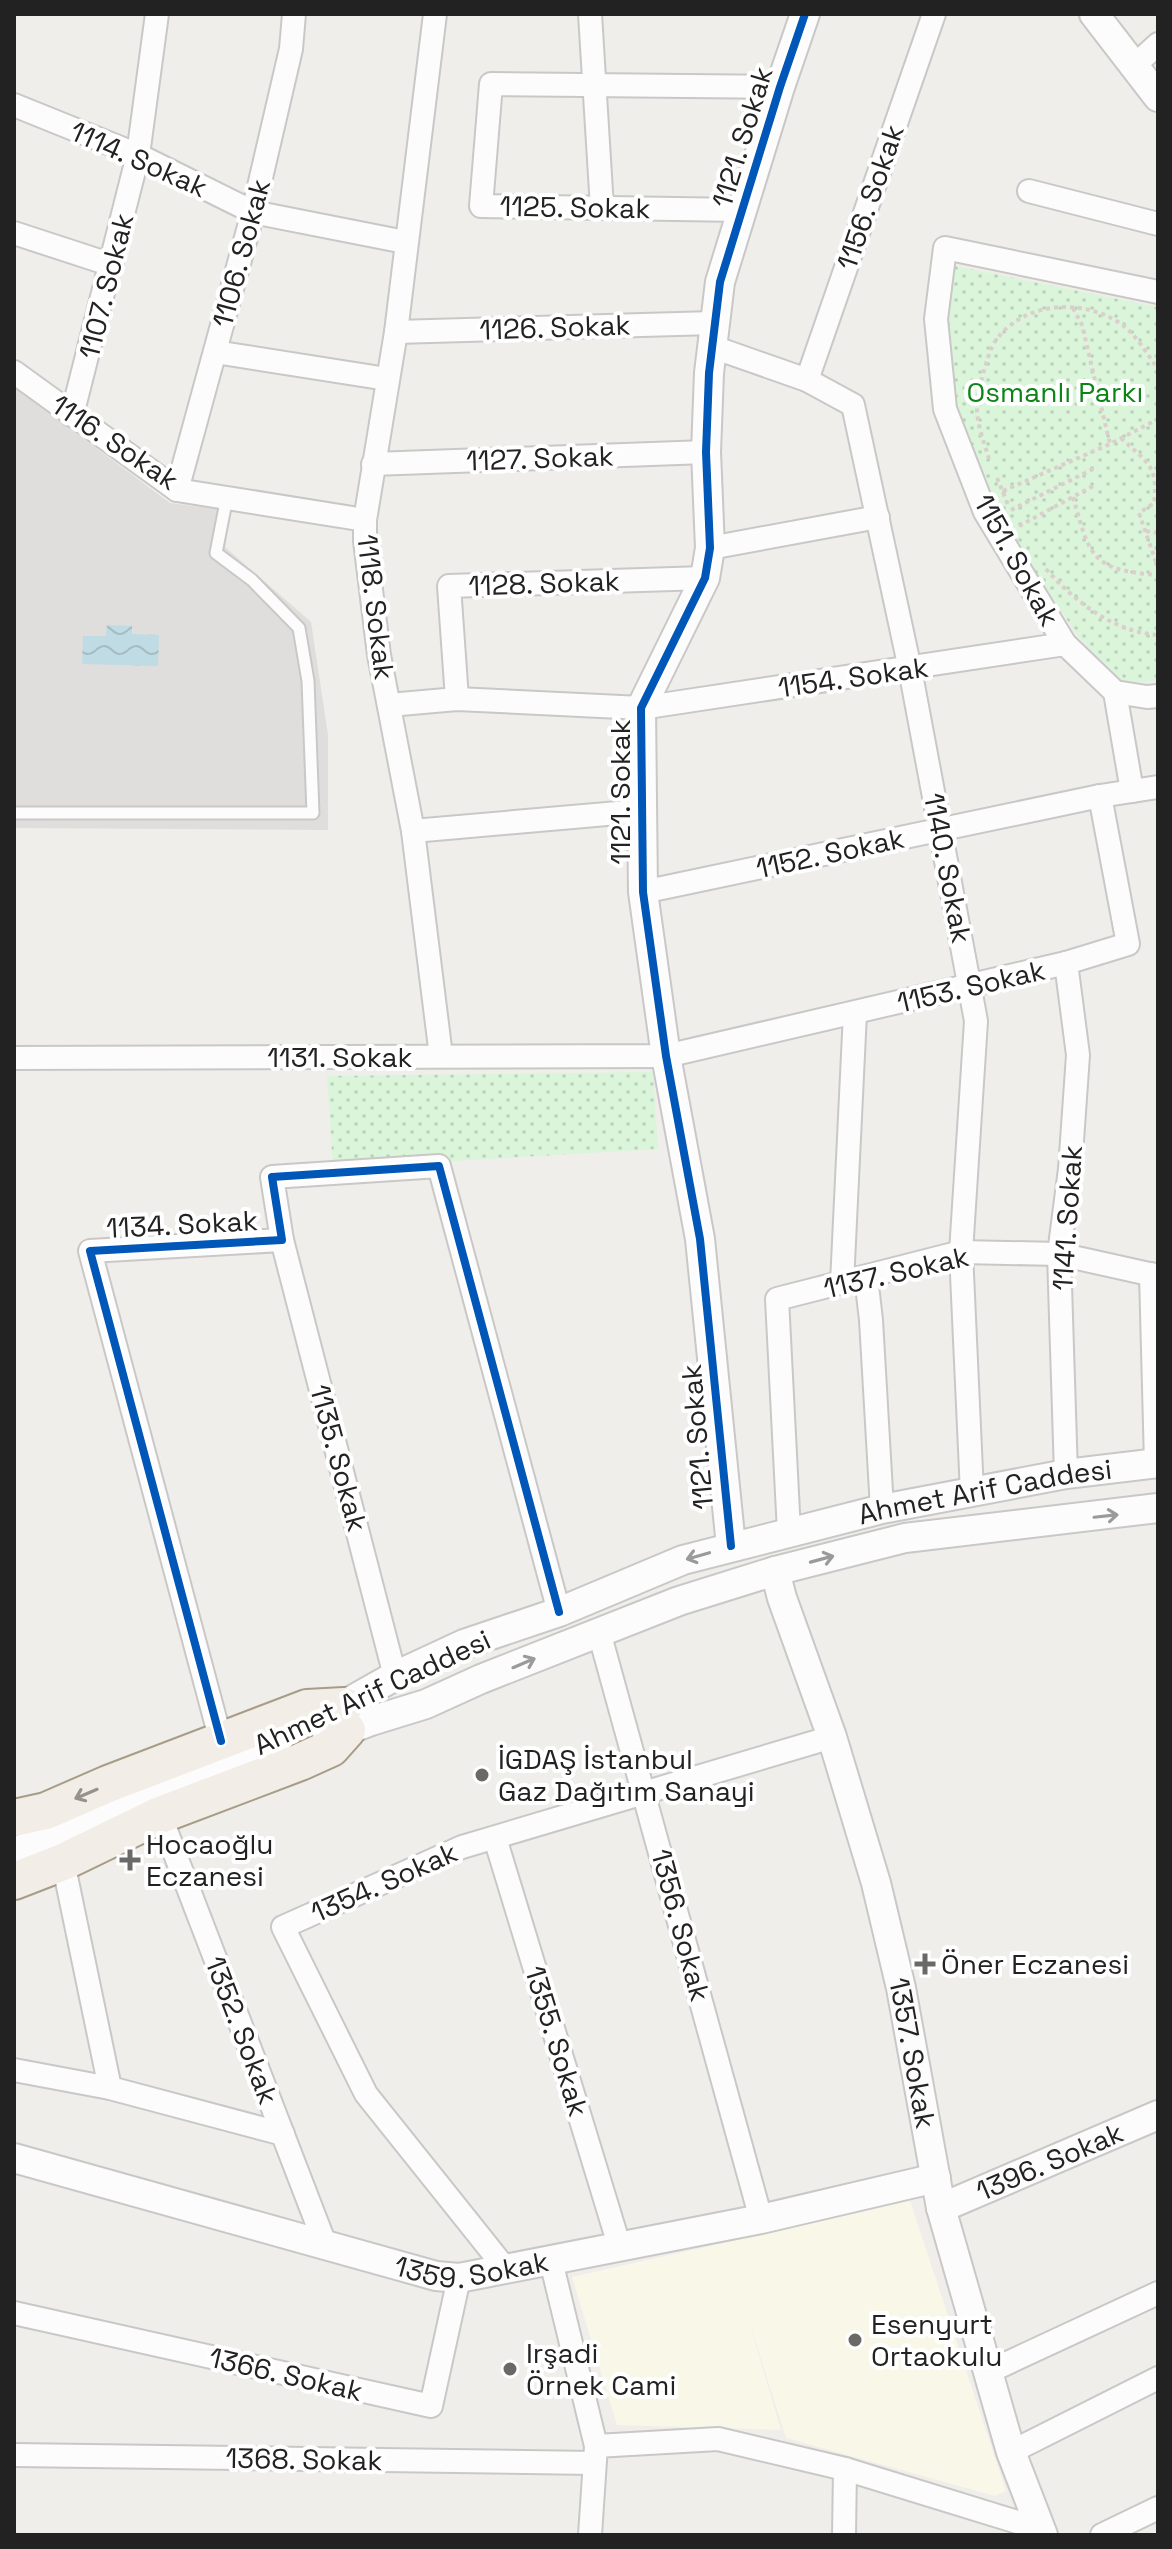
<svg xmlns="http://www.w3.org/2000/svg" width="1172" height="2549" font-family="'Space Grotesk',sans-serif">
  <defs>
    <pattern id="park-dots" width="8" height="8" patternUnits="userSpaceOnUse" patternTransform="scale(2)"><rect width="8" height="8" fill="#daf5da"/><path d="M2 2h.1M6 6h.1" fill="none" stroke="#bbd2bb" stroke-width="1.8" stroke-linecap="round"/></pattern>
    <pattern id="water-waves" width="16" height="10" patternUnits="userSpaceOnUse" patternTransform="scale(2)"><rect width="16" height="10" fill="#bfdbe3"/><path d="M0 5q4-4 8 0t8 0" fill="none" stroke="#a4bcc2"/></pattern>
  </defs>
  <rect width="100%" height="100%" fill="#f0eeeb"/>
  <polygon fill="#dfdedc" points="14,387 170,503 231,511 225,547 311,622 328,735 328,830 14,828"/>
  <polygon fill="#f8f7e8" points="910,2201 1006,2491 995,2496 786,2438 747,2315 781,2430 617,2425 572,2277"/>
  <g fill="url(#park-dots)">
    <polygon points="951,265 1158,307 1158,680 1121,685 1077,635 980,487 948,402 947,306"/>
    <polygon points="653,1072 658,1149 333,1168 327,1076"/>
  </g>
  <polygon fill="url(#water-waves)" points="107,625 132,626 132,634 159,635 158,666 82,664 83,636 106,636"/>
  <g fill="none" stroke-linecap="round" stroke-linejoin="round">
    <g stroke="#c9c8c7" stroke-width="15">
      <polyline id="service" points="14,813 313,813 308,681 299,628 252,580 216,553 227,497"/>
    </g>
    <g stroke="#c9c8c7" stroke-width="26">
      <g id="minor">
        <polyline points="435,14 396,332 365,520 365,541 379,655 413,831 441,1056"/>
        <polyline points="590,14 602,208"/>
        <polyline points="1134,66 1158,44"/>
        <polyline points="14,105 138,155 253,212 405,242"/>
        <polyline points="1029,191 1158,224"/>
        <polyline points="743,210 481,206 491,84 780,87"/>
        <polyline points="14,233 112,265"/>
        <polyline points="1158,292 945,248 936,319 945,409 985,512 1065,644 1115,692 1147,697 1158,696"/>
        <polyline points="396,332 714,323"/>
        <polyline points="710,346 807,380 853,405 910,669 976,1021 961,1252 972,1493"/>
        <polyline points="215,352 387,379"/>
        <polyline points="14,372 177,490 365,520"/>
        <polyline points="807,380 934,14"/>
        <polyline points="72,415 138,155 157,14"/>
        <polyline points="373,464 706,452"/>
        <polyline points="177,490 253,212 291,49 294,14"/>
        <polyline points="710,548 878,517"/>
        <polyline points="1115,692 1132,791"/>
        <polyline points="457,699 449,586 705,578"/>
        <polyline points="389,705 457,699 641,708 1065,644"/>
        <polyline points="413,831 641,811"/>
        <polyline points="643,892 1100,796 1158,787"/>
        <polyline points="1066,963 1078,1055 1070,1169 1059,1254 1066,1474"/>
        <polyline points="14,1058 666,1056 1066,963 1128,944 1100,796"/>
        <polyline points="282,1240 395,1676"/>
        <polyline points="1151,1274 1156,1463"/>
        <polyline points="866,1277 871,1320 882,1509"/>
        <polyline points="842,1283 855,1013"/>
        <polyline points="789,1532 777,1299 961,1252 1059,1254 1158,1276"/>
        <polyline points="599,1632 761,2219"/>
        <polyline points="221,1741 90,1251 282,1240 272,1177 439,1166 559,1612"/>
        <polyline points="160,1815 325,2244"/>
        <polyline points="495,1838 619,2245"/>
        <polyline points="63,1862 110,2088"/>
        <polyline points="14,2070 110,2088 283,2134"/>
        <polyline points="551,2261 596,2446 590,2535"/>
        <polyline points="505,2268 366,2094 283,1927 462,1847 832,1737"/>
        <polyline points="14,2313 431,2406 459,2278"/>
        <polyline points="988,2372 1158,2293"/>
        <polyline points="596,2446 718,2439 845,2469 1040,2529"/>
        <polyline points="1011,2452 1158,2378"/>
        <polyline points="14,2455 594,2463"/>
        <polyline points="844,2535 845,2469"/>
        <polyline points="1102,2535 1158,2508"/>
      </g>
    </g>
    <g stroke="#c9c8c7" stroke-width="32">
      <g id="tertiary">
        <polyline points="1094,14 1158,97"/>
        <polyline points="731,1546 700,1239 666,1056 643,892 641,708 705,578 710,548 706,452 709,373 720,282 780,87 805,14"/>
        <path id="s1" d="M775,1571L782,1598L832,1737L876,1883L901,1988L941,2208L1011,2452L1043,2535"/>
        <path id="s2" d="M326,1715L395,1676L464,1644L559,1612L683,1560L882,1509L1066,1474L1158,1463"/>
        <polyline points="327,1738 371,1721 426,1704 481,1679 679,1601 775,1571 905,1538 1158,1508"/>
        <polyline points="14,1852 281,1736"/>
        <path id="s3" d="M14,2158L436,2276L459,2278L761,2219L936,2178"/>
        <path id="s4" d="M941,2208L1158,2115"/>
      </g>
    </g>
    <g stroke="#a79c86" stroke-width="40">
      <g id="primary">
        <polyline points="14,1818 46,1811 108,1784 307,1708 344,1706"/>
        <polyline points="14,1881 63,1862 160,1815 300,1762 331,1748 347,1730"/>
      </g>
    </g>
    <g stroke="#dccecd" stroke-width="4" stroke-dasharray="4 4" stroke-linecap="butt">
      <polyline points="1073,308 1082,325 1110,444"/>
      <path d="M1121,438C1146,462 1159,465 1154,503L1139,513L1158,568"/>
      <path d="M989,459C984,442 976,422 977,405C978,391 988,350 996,340C1024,302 1080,298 1118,322C1134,331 1147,354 1158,369"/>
      <polyline points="997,478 1009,507"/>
      <polyline points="1003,491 1110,444 1158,419"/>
      <path d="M1073,497C1090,557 1091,570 1158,575"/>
      <polyline points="1011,510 1097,467"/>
      <polyline points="1019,526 1095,485"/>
      <polyline points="1146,531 1158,533"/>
      <path d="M1046,569C1075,602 1114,632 1158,635"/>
    </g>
    <use href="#service" stroke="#fdfcfc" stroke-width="11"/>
    <use href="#minor" stroke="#fdfcfc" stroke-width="22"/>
    <use href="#tertiary" stroke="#fdfcfc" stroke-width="28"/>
    <use href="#primary" stroke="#f3ede7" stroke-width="36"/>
    <g stroke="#fff" stroke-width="13">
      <g id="cycleway">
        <polyline points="731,1546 700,1239 666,1056 643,892 641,708 705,578 710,548 706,452 709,373 720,282 780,87 805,14"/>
        <polyline points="221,1741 90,1251 282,1240 272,1177 439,1166 559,1612"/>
      </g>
    </g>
    <use href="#cycleway" stroke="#0057b8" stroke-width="8"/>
  </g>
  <defs><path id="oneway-shaft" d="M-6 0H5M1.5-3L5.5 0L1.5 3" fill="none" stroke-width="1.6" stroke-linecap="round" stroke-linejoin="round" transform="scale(2)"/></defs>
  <g stroke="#9a9a9a">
    <use href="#oneway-shaft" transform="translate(1106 1516) rotate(-6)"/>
    <use href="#oneway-shaft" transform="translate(698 1556) rotate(164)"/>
    <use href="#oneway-shaft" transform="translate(822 1559) rotate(-15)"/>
    <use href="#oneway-shaft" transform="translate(524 1663) rotate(-23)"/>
  </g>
  <use stroke="#95928e" href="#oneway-shaft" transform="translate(86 1794) rotate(157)"/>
  <g fill="#6a6968" stroke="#fff" stroke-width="3">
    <circle cx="482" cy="1775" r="8"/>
    <path d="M126 1848h8v8h8v8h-8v8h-8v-8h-8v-8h8z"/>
    <path d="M921 1952h8v8h8v8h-8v8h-8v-8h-8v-8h8z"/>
    <circle cx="855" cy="2340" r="8"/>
    <circle cx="510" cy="2369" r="8"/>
  </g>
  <g text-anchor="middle" stroke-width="8" stroke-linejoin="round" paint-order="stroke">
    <g font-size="28" fill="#222" stroke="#fff">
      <text transform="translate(742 137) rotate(-73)" y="10">1121. Sokak</text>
      <text transform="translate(139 159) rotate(24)" y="10">1114. Sokak</text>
      <text transform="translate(870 197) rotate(-71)" y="10">1156. Sokak</text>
      <text transform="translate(575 207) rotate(1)" y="10">1125. Sokak</text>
      <text transform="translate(241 253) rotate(-75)" y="10">1106. Sokak</text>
      <text transform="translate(106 286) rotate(-76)" y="10">1107. Sokak</text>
      <text transform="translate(555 327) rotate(-2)" y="10">1126. Sokak</text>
      <text transform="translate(115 442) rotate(34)" y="10">1116. Sokak</text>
      <text transform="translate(540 458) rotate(-2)" y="10">1127. Sokak</text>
      <text transform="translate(1017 560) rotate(61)" y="10">1151. Sokak</text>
      <text transform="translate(544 583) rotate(-2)" y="10">1128. Sokak</text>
      <text transform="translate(376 607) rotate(83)" y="10">1118. Sokak</text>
      <text transform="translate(853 677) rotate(-8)" y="10">1154. Sokak</text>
      <text transform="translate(620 792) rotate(-90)" y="10">1121. Sokak</text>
      <text transform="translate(830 853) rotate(-12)" y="10">1152. Sokak</text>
      <text transform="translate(948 868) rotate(79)" y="10">1140. Sokak</text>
      <text transform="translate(971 986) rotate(-13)" y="10">1153. Sokak</text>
      <text x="340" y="1067">1131. Sokak</text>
      <text transform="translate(1067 1218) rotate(-86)" y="10">1141. Sokak</text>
      <text transform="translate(182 1224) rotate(-3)" y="10">1134. Sokak</text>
      <text transform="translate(896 1272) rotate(-13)" y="10">1137. Sokak</text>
      <text transform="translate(697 1437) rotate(-95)" y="10">1121. Sokak</text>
      <text transform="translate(339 1458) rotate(75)" y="10">1135. Sokak</text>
      <text dy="10" stroke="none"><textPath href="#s2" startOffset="700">Ahmet Arif Caddesi</textPath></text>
      <text transform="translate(372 1692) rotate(-25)" y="10">Ahmet Arif Caddesi</text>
      <text transform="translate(384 1882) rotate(-24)" y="10">1354. Sokak</text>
      <text transform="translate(681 1925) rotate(75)" y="10">1356. Sokak</text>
      <text transform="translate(242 2030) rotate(69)" y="10">1352. Sokak</text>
      <text transform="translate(557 2041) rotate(73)" y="10">1355. Sokak</text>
      <text dy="10" stroke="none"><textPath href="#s1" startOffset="502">1357. Sokak</textPath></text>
      <text dy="10" stroke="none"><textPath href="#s4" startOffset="118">1396. Sokak</textPath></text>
      <text dy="10" stroke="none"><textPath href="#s3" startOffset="474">1359. Sokak</textPath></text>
      <text transform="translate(286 2374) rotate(13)" y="10">1366. Sokak</text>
      <text transform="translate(304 2459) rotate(1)" y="10">1368. Sokak</text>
    </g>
    <g font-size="28" fill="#0c8416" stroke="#fff">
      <text x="1055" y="402">Osmanlı Parkı</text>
    </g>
    <g font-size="28" fill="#222" stroke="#fff" text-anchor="start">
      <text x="498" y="1769">İGDAŞ İstanbul<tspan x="498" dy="32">Gaz Dağıtım Sanayi</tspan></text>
      <text x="146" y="1854">Hocaoğlu<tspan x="146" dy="32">Eczanesi</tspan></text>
      <text x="941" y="1974">Öner Eczanesi</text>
      <text x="871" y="2334">Esenyurt<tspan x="871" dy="32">Ortaokulu</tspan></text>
      <text x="526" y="2363">Irşadi<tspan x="526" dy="32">Örnek Cami</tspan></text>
    </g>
  </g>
  <rect width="1172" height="2549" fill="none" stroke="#222222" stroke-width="32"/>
</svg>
